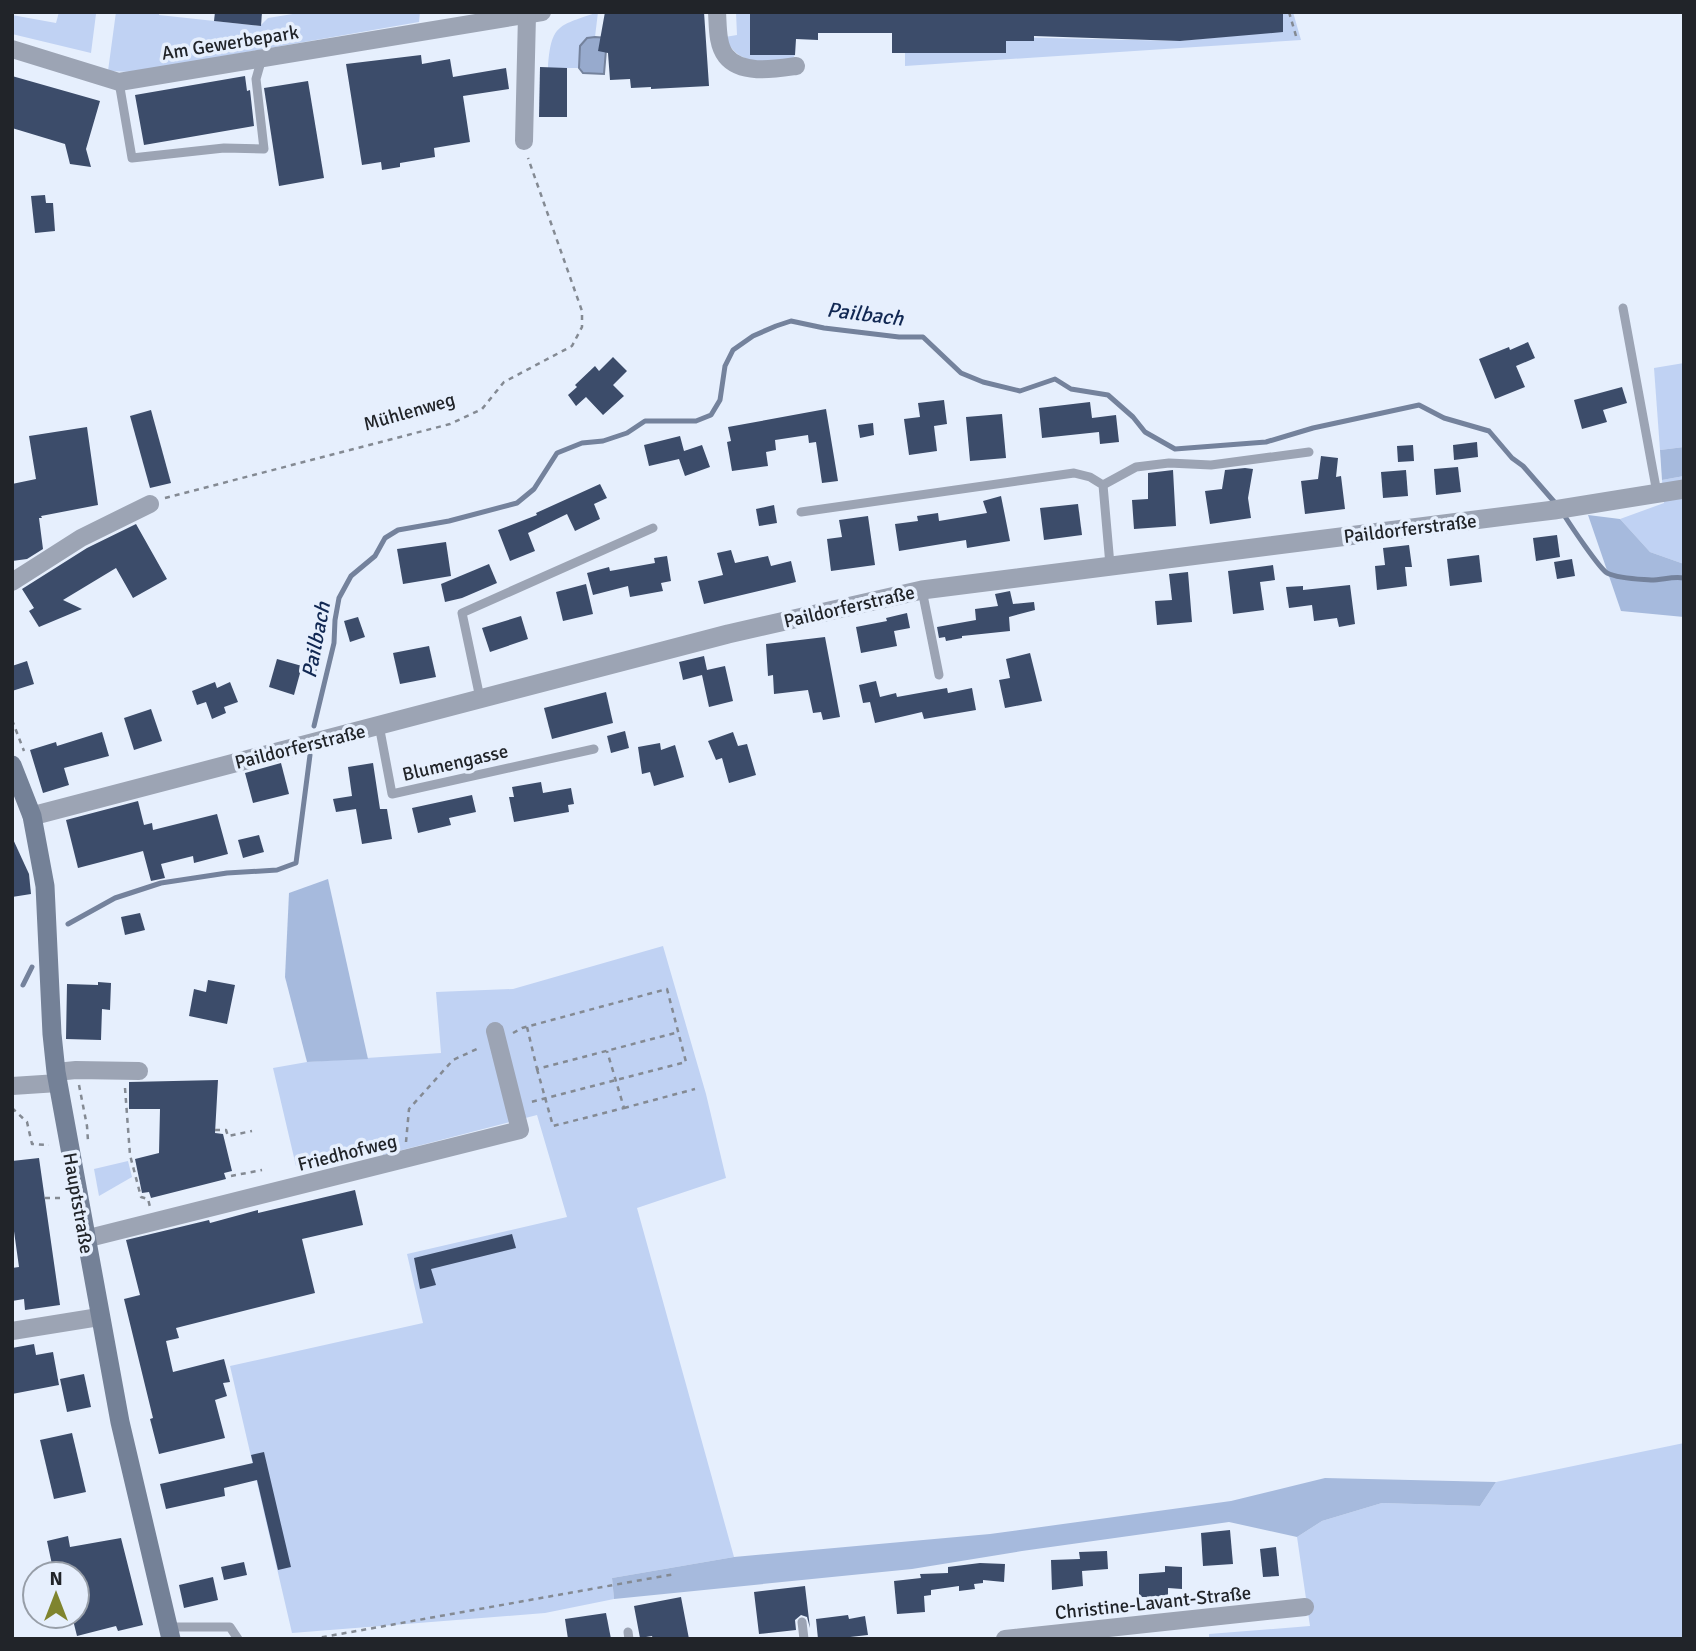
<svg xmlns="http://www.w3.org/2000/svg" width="1696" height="1651" font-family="Signika,sans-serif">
  <rect width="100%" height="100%" fill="#e6effd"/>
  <g fill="#c0d2f3">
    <polygon points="59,12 96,14 91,53 12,34 12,15 56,23"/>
    <polygon points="116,12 159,12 159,15 260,26 268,18 305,12 420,12 419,22 133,72 108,71"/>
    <path d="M598,12L595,37C578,40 579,54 579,68H548C551,23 559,26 598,12Z"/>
    <path d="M736,12H750V55H795L791,61C764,61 738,67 725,37L737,35Z"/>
    <polygon points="1283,12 1293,12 1301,40 905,66 905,53 1006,53 1006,37 1180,41 1283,31"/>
    <polygon points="1684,363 1684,447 1660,450 1654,368"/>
    <polygon points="1684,476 1684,564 1650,552 1620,519 1664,503 1662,480"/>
    <polygon points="663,946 706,1094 726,1178 637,1208 734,1557 612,1578 614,1599 545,1613 292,1633 230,1366 423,1323 407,1254 567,1217 537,1115 383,1155 380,1146 296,1166 273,1068 307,1062 441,1053 436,992 513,989"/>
    <polygon points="128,1161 132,1177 99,1196 94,1169"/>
    <polygon points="1684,1443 1684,1639 1209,1639 1209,1634 1310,1626 1297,1537 1322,1521 1382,1503 1480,1506 1496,1482"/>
  </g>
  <g fill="#a6badd">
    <polygon points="1684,447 1684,476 1662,480 1660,450"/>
    <polygon points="1588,515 1620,519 1650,552 1684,564 1684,617 1621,611"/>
    <polygon points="328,879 368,1059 307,1062 285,977 289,893"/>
    <polygon points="1325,1478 1496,1482 1480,1506 1382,1503 1322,1521 1297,1537 1229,1522 1022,1551 912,1569 614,1599 612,1578 734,1557 990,1534 1231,1501"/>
  </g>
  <polygon fill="#97aacd" stroke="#74829c" stroke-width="2" points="595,37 607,38 604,74 583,73 579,68 580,46 587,38"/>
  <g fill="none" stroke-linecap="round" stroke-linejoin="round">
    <g stroke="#74829c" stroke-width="5">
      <path d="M1564,515C1571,526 1599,568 1607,573C1620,579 1638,579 1651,580C1663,580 1672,576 1684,578"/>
      <polyline points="314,726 334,643 335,620 339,598 351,576 375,556 385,538 398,530 449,521 517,503 534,489 557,453 582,443 603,441 627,433 645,421 696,421 711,415 720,400 725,366 733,350 753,336 776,326 791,321 824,328 899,337 923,337 961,373 983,382 1020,391 1055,379 1071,389 1108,395 1133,417 1145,432 1175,449 1266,442 1313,428 1419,405 1444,418 1489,431 1512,458 1523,466 1557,505"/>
      <polyline points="68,924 115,898 161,883 227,873 277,870 296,863 310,755"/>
      <polyline points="23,985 32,967"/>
    </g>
  </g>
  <g fill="#3c4c6a">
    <polygon points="215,12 262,12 261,26 214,21"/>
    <polygon points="605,12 704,12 709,86 651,89 651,87 631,88 630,79 610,80 608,53 598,51"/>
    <polygon points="750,12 1283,12 1283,32 1180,41 1034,36 1034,41 1006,41 1006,53 892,53 892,33 818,33 818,40 796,39 795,55 750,55"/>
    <polygon points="421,55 422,64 450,59 453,77 506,68 509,89 463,96 470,142 434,148 435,157 400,163 400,167 382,170 381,162 362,165 346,64"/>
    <polygon points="540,67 567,68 567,117 539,117"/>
    <polygon points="12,76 100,101 86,149 91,167 70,164 65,144 12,128"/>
    <polygon points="245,76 247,91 250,90 254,126 144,145 135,95"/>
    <polygon points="308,81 324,178 279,186 264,88"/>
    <polygon points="45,195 46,203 53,203 55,231 35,233 31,196"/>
    <polygon points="1528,342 1535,358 1516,366 1525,387 1495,399 1479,359 1509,347 1510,350"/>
    <polygon points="613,357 627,371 613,385 624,396 603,415 586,397 576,406 568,395 577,387 575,385 595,366 599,371"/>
    <polygon points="1622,387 1627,403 1603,410 1607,422 1582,429 1574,400"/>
    <polygon points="944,400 947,424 934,426 937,451 909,455 904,419 920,417 918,403"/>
    <polygon points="1090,402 1092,418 1116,415 1119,442 1100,444 1099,432 1042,438 1039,408"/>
    <polygon points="826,409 838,481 822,483 816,442 809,443 808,435 775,440 776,450 766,452 768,466 732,471 727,442 731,441 728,427"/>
    <polygon points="151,410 171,483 150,488 130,416"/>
    <polygon points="1002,414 1006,458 970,461 966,417"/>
    <polygon points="873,423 874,435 860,438 858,425"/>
    <polygon points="87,427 98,505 41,516 42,518 39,518 43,549 27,559 12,561 12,484 36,479 29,436"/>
    <polygon points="680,436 684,451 702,445 710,467 685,476 679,459 649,466 644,445"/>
    <polygon points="1477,442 1478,457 1454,460 1453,445"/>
    <polygon points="1413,445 1414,461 1398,462 1397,446"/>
    <polygon points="1321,456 1338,458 1336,477 1341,476 1345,509 1305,514 1301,481 1318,479"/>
    <polygon points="1458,467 1461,492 1436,495 1434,469"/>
    <polygon points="1245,468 1253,469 1248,498 1251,518 1210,524 1205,491 1222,489 1225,470"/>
    <polygon points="1173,470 1176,526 1134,529 1132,500 1148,499 1148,473"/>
    <polygon points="1406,470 1408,496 1383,498 1381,472"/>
    <polygon points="600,484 607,498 594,504 600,519 575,531 567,514 528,533 535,551 510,561 498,530 537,515 536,513"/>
    <polygon points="1001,496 1010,541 967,548 966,540 899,551 895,524 918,521 917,516 938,513 939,521 987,513 983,501"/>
    <polygon points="1078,504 1082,535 1044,540 1040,508"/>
    <polygon points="774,505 777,523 759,526 756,509"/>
    <polygon points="868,516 875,565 831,571 827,539 842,537 839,520"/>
    <polygon points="136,524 167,579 133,598 116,568 63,600 82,609 39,627 29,611 34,608 22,589 87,548"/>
    <polygon points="1557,535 1560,557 1536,561 1533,538"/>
    <polygon points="446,542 451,576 403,584 397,549"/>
    <polygon points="1409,545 1412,567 1405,567 1407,586 1377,590 1375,566 1385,565 1383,548"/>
    <polygon points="731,550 735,563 768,556 771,566 791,561 796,582 704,604 698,581 723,575 717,553"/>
    <polygon points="1479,555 1482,582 1450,586 1447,559"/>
    <polygon points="667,556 671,581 661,583 663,591 630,597 628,586 593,595 587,573 609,567 610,571 655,563 654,558"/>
    <polygon points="1572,559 1575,576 1557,579 1554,562"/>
    <polygon points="489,564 497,583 462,598 445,602 441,584"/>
    <polygon points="1273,565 1275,580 1260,582 1264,610 1233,614 1228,571"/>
    <polygon points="1188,572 1192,622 1157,625 1155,601 1172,600 1169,574"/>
    <polygon points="586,584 593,614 563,621 556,592"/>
    <polygon points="1350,585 1355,624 1339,627 1337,618 1314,621 1312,605 1289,608 1286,587 1303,586 1303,590"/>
    <polygon points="1010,591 1013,604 1034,602 1035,610 1009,617 1010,631 962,636 962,638 946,641 945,637 939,638 937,627 976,620 975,609 998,606 995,594"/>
    <polygon points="907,613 910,628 894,631 897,646 861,653 856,627 887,621 886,618"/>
    <polygon points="521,616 528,639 490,652 482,628"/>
    <polygon points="358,617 365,637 350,642 344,621"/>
    <polygon points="825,637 840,717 823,720 821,712 813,713 808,690 774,694 773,675 768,676 766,644"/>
    <polygon points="429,646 436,677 400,684 393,653"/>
    <polygon points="310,650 322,654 316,672 304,668"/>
    <polygon points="1030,653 1042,701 1005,708 999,680 1010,678 1006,659"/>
    <polygon points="704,656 707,670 725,666 733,701 709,707 702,675 683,680 679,662"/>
    <polygon points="277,659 302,666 294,695 269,687"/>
    <polygon points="27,661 34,684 12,691 12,666"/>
    <polygon points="876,681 880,697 896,693 897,697 947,688 948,693 972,688 976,710 924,719 922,712 875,723 870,702 863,703 859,685"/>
    <polygon points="215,682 217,688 230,682 238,702 224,707 226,713 212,719 206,702 197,705 192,691"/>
    <polygon points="606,692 613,723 552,739 544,708"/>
    <polygon points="151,709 162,741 134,750 124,718"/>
    <polygon points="625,731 629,748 611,753 607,736"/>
    <polygon points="102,732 109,756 64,768 69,785 43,793 30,750 56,742 57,746"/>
    <polygon points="733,732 738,746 747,744 756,775 729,783 722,758 716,760 708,741"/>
    <polygon points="660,743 661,750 675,745 684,777 654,786 650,772 642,774 638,747"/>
    <polygon points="281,763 289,794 253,803 245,773"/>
    <polygon points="373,763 380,809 387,809 392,839 362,844 356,809 336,812 333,799 352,796 348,767"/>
    <polygon points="541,782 543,793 571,788 574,804 568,805 569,812 514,822 509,797 514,797 512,787"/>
    <polygon points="472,795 476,812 449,818 451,825 418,833 412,808"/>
    <polygon points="138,801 144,825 152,823 153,830 217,814 228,854 194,863 193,856 161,864 165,878 151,881 143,851 78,868 66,820"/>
    <polygon points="259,835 264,852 243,858 238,840"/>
    <polygon points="12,837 29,874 31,894 12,897"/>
    <polygon points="140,913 145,930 125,935 121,917"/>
    <polygon points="208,980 235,985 227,1024 189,1016 194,989 206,992"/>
    <polygon points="98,982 111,983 110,1010 102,1009 101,1040 66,1039 67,984 98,985"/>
    <polygon points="218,1080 215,1133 223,1134 232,1171 224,1173 226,1179 151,1198 149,1192 142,1193 135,1159 159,1153 160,1109 129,1109 129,1082"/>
    <polygon points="39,1158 60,1305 25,1310 24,1299 12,1301 12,1268 19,1267 12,1217 12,1161"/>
    <polygon points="355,1190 363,1225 302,1239 315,1293 176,1328 179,1338 166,1341 173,1372 224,1359 230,1382 223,1383 227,1396 215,1400 225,1438 159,1454 150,1419 153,1418 124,1299 140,1295 126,1240 209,1220 210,1223 258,1210 258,1213"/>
    <polygon points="512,1234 516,1248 431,1269 436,1285 420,1289 414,1258"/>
    <polygon points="34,1344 36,1355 53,1352 59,1385 12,1394 12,1348"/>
    <polygon points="84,1374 91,1407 67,1412 60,1379"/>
    <polygon points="72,1433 86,1492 54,1499 40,1440"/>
    <polygon points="264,1452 291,1567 278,1570 257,1480 224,1488 225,1496 166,1509 160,1484 253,1463 251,1455"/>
    <polygon points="1230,1530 1233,1564 1203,1566 1201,1533"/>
    <polygon points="68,1536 70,1547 121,1538 143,1625 118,1631 116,1626 77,1636 73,1620 77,1619 77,1574 54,1574 47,1541"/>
    <polygon points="1276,1547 1279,1576 1263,1577 1260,1549"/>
    <polygon points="1107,1551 1108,1569 1082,1571 1083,1586 1052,1590 1051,1560 1080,1559 1079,1552"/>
    <polygon points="244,1562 247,1575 224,1580 221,1567"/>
    <polygon points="980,1563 1005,1564 1004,1582 983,1580 983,1583 974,1584 975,1589 959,1591 959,1586 931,1590 931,1595 924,1596 925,1612 897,1614 894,1581 921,1578 920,1574 948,1573 948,1567"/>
    <polygon points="1165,1566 1182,1567 1182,1589 1168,1588 1168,1597 1161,1596 1161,1600 1146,1600 1146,1597 1139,1597 1139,1574 1165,1572"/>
    <polygon points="213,1577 218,1600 184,1608 179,1585"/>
    <polygon points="805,1586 810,1628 807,1617 801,1615 795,1620 796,1630 759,1634 754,1592"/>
    <polygon points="681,1597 689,1639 653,1639 652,1636 640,1638 634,1606"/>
    <polygon points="606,1613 611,1639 568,1639 565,1619"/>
    <polygon points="848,1615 849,1619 865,1616 868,1635 850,1637 850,1639 818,1639 816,1619"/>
  </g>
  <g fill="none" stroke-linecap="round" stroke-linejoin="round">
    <g stroke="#848a93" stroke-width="2.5" stroke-dasharray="5 5" stroke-linecap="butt">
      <polyline points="1289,12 1296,36"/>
      <polyline points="165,498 450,424 482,409 504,382 572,346 582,327 582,311 528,158"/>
      <polyline points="12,720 24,751"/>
      <polyline points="527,1027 537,1069 679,1032"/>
      <polyline points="513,1033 522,1028 667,989 686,1062 531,1102"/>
      <polyline points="537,1069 553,1126 624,1108 607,1051"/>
      <polyline points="79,1085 87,1126 88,1141"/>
      <polyline points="125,1088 130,1155 141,1197 148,1199 150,1207"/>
      <polyline points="12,1108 27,1122 32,1144 49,1145"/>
      <polyline points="624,1108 695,1089"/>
      <polyline points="215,1130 226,1130 228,1136 252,1131"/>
      <polyline points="406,1142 409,1109 453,1060 481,1047"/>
      <polyline points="231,1176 262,1170"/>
      <polyline points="45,1198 63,1198"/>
      <polyline points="312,1639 675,1574"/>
    </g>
    <g stroke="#9ca4b4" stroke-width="9">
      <polyline points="119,82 132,158 224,148 264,149 256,79 262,58"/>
      <polyline points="1623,308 1657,493"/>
      <polyline points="1103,485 1136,467 1169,463 1211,465 1309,452"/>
      <polyline points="801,512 1074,473 1090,477 1103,485 1110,565"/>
      <polyline points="922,590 939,675"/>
      <polyline points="480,698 462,613 653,528"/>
      <polyline points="379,725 392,794 594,749"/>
      <polyline points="802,1622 804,1639"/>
      <polyline points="168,1627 230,1627 238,1639"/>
      <polyline points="628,1632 629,1639"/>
    </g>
    <g stroke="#9ca4b4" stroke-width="18">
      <path d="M717,12C718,26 717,45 726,56C741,75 775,69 796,66"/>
      <polyline points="12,49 119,82 542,12"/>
      <polyline points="524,141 527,15"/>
      <polyline points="12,582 81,538 150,504"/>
      <polyline points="56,1072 76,1070 139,1071"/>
      <polyline points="12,1086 58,1083"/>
      <polyline points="85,1239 520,1130 495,1031"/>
      <polyline points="12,1331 99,1317"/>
      <polyline points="1005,1639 1305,1607"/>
    </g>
    <polyline stroke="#9ca4b4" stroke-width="19" points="32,816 728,634 922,590 1554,510 1684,489"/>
    <polyline stroke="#748197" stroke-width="19" points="12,765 32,816 45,886 52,1034 56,1072 120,1422 171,1639"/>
  </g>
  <g text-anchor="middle" stroke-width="7" stroke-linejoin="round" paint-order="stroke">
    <g font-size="19" fill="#212429" stroke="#e6effd">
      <text transform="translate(230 42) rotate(-9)" y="7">Am Gewerbepark</text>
      <text transform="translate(409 411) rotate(-16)" y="7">Mühlenweg</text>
      <text transform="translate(1410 528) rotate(-7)" y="7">Paildorferstraße</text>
      <text transform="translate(849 606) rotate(-13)" y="7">Paildorferstraße</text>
      <text transform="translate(300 746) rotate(-14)" y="7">Paildorferstraße</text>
      <text transform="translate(455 762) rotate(-13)" y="7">Blumengasse</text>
      <text transform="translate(347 1152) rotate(-14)" y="7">Friedhofweg</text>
      <text transform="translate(79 1203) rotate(80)" y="7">Hauptstraße</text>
      <text transform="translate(1153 1602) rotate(-6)" y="7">Christine-Lavant-Straße</text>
    </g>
    <g font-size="21" font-style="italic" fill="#112853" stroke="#e6effd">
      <text transform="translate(865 314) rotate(7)" y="7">Pailbach</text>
      <text transform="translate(316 640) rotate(-79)" y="7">Pailbach</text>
    </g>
  </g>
  <rect width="1696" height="1651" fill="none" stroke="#212429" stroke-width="28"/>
  <g transform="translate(56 1595)"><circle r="33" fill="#e6effd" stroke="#979ea8" stroke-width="2"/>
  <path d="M0-5L12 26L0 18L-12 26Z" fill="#7f842e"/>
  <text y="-10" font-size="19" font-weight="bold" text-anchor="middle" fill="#212429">N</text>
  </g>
</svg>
